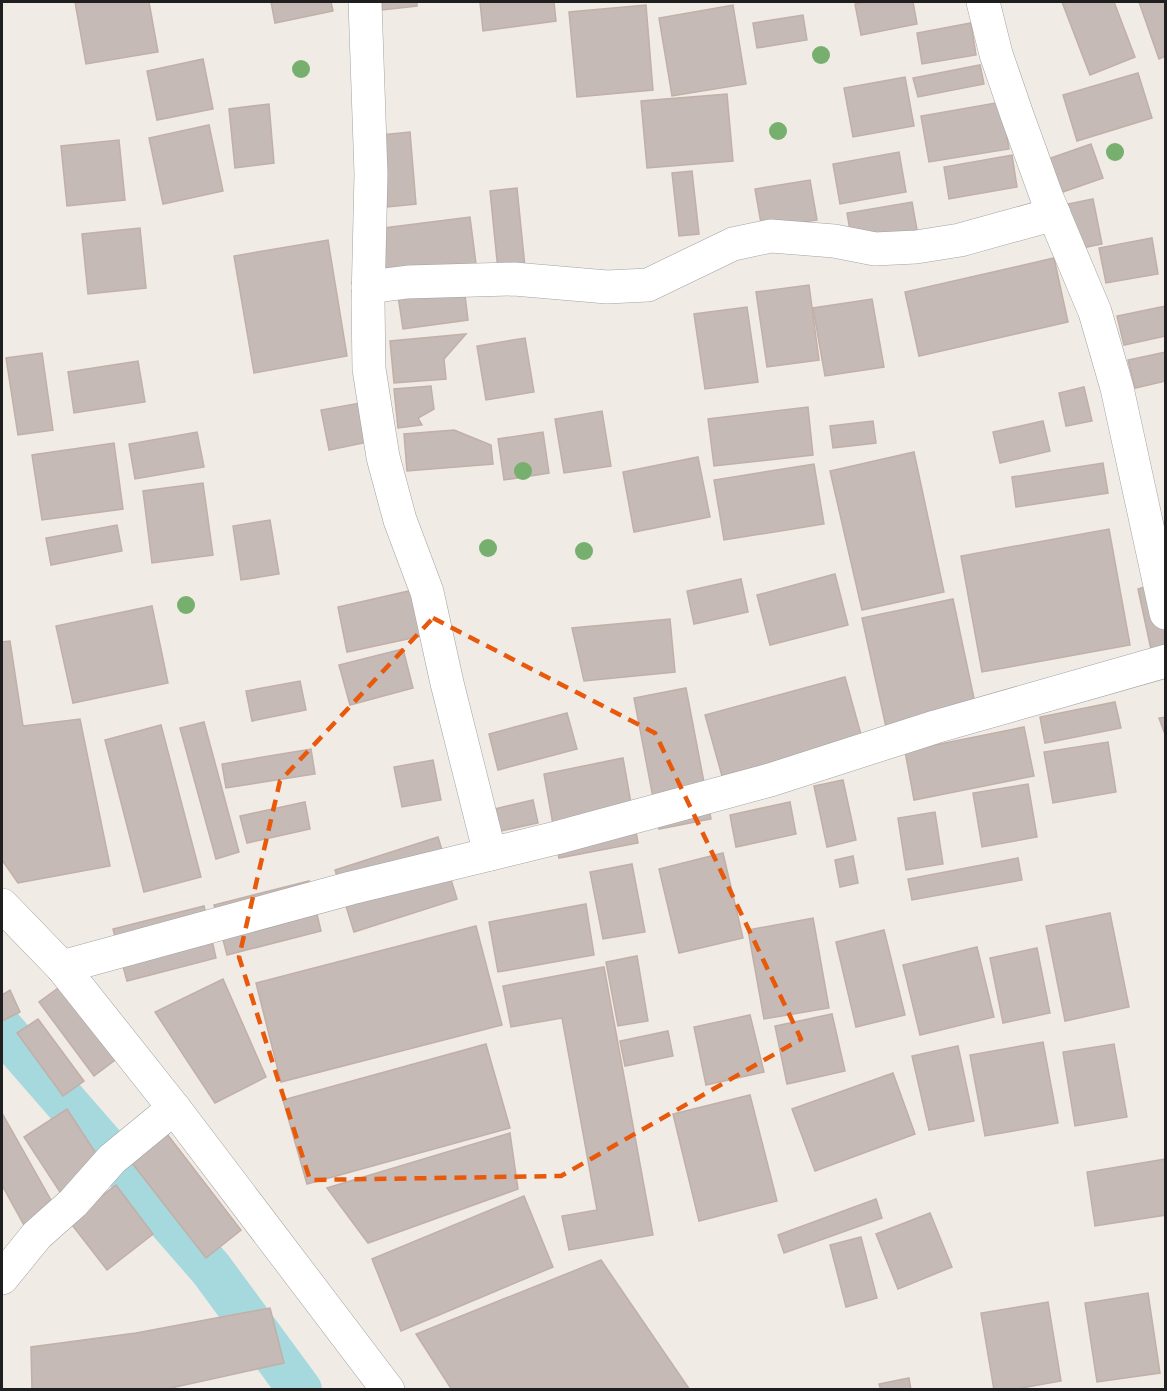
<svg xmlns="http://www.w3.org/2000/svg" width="1167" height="1391" font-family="Lato,sans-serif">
  <rect width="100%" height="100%" fill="#f0ebe5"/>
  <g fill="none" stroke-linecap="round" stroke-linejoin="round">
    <polyline stroke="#a6d9dd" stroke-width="44" points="2,1029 211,1269 300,1390"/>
  </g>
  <g fill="#c5bab5" stroke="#c2afa8" stroke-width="1.5">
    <polygon points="75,2 149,2 158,52 86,64"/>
    <polygon points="271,2 331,2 333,11 275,23"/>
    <polygon points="382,2 417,2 417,6 382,10"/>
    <polygon points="480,2 554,2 556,21 483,31"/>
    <polygon points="866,2 913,2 917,24 861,35 855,4"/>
    <polygon points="1062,2 1114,2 1135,57 1090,75"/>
    <polygon points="1139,2 1166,2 1166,56 1159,59"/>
    <polygon points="646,5 653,90 577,97 569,12"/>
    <polygon points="733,5 746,84 672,96 659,18"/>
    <polygon points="803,15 807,40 757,48 753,23"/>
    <polygon points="971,23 976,55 922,64 917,33"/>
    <polygon points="203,59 213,109 157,120 147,71"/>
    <polygon points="980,65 984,84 918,97 913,78"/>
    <polygon points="1138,73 1152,118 1077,141 1063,95"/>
    <polygon points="905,77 914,126 853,137 844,88"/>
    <polygon points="727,94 733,161 647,168 641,101"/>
    <polygon points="1001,102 1009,149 929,162 921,116"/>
    <polygon points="269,104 274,163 235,168 229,109"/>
    <polygon points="209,125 223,191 163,204 149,138"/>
    <polygon points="410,132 416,204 387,207 381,135"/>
    <polygon points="119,140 125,200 67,206 61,146"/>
    <polygon points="1091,144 1103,178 1060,193 1048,159"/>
    <polygon points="899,152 906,192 840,204 833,164"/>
    <polygon points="1012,155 1017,187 949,199 944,167"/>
    <polygon points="692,171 699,234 679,236 672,173"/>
    <polygon points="810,180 817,220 762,229 755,189"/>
    <polygon points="517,188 525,267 498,270 490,191"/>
    <polygon points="1093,199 1102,244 1077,249 1068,204"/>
    <polygon points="912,202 917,230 852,242 847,213"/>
    <polygon points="470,217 476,264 383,277 376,229"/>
    <polygon points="140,228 146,288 88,294 82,234"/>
    <polygon points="1152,238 1158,274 1106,283 1099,248"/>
    <polygon points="328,240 347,356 254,373 234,256"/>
    <polygon points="1054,258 1068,322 919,356 905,292"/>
    <polygon points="809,285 819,360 767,367 756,292"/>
    <polygon points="464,287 468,320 403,329 398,296"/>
    <polygon points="872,299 884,367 825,376 813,308"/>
    <polygon points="1166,306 1166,336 1124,345 1117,316"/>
    <polygon points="747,307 758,382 705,389 694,314"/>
    <polygon points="466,334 444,359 446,379 394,383 390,341"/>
    <polygon points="525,338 534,392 486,400 477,346"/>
    <polygon points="1166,352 1166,381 1135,388 1128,360"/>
    <polygon points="42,353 53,430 18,435 6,358"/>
    <polygon points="138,361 145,402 74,413 68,372"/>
    <polygon points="431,386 434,409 418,418 422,425 398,428 394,389"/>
    <polygon points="1084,387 1092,421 1066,426 1059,393"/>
    <polygon points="360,403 368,442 329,450 321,410"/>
    <polygon points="808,407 813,455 714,466 708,419"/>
    <polygon points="602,411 611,466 564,473 555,419"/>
    <polygon points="873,421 876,443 833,448 830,426"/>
    <polygon points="1043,421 1050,451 1000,463 993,432"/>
    <polygon points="454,430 491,445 493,464 407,471 404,434"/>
    <polygon points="197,432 204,467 135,479 129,444"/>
    <polygon points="543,432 549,473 504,480 498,439"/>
    <polygon points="114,443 123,509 42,520 32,455"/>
    <polygon points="914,452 944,592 862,610 830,471"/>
    <polygon points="698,457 710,517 634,532 623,472"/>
    <polygon points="1103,463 1108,493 1016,507 1012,477"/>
    <polygon points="814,464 824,524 724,540 714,480"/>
    <polygon points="203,483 213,555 152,563 143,491"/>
    <polygon points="270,520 279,574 241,580 233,526"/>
    <polygon points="117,525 122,551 51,565 46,538"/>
    <polygon points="1109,529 1130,645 982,672 961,556"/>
    <polygon points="835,574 848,625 770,645 757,595"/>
    <polygon points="741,579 748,612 694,624 687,591"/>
    <polygon points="1166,580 1166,664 1155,668 1138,589"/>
    <polygon points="413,590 422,636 347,652 338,607"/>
    <polygon points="953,599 976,708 886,727 862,618"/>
    <polygon points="152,606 168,683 73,703 56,626"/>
    <polygon points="670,619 675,672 584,681 572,628"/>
    <polygon points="10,641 23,726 80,719 110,866 18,883 2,860 2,642"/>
    <polygon points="403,649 413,688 350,705 339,665"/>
    <polygon points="845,677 862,738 722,776 705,715"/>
    <polygon points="300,681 306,710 252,721 246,691"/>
    <polygon points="686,688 711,819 659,829 634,698"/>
    <polygon points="1115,702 1121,728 1045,743 1040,717"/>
    <polygon points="567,713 577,749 498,770 489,734"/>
    <polygon points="1166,717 1166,737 1159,718"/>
    <polygon points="204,722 239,852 216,859 180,728"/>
    <polygon points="161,725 201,877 144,892 105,740"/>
    <polygon points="1024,727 1034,776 914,800 905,751"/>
    <polygon points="1108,742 1116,792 1053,803 1044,752"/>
    <polygon points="311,749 315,774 226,788 222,764"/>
    <polygon points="623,758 638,843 559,858 544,774"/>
    <polygon points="433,760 441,800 402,807 394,767"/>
    <polygon points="843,780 856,840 827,847 814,786"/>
    <polygon points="1028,784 1037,837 982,847 973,793"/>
    <polygon points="533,800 538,823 491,833 486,811"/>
    <polygon points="305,802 310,829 247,843 240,816"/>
    <polygon points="790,802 796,834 736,847 730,815"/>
    <polygon points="935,812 943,864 906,870 898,818"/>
    <polygon points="438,837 457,899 354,932 335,870"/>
    <polygon points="723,853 743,938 679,953 659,869"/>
    <polygon points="853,856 858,883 840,887 835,860"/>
    <polygon points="1018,858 1022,880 912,900 908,879"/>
    <polygon points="632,864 645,932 603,939 590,872"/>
    <polygon points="309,881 321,931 227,955 214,905"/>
    <polygon points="586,904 594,955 498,972 489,922"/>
    <polygon points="204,906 216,958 127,981 113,929"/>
    <polygon points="1110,913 1129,1007 1065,1021 1046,926"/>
    <polygon points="813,918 829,1008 764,1019 748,930"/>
    <polygon points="476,926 502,1025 281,1082 256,983"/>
    <polygon points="884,930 905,1015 856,1027 836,942"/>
    <polygon points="977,947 994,1017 920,1035 903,965"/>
    <polygon points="1037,948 1050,1013 1003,1023 990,958"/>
    <polygon points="637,956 648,1021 618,1026 606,962"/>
    <polygon points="604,967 653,1235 569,1250 562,1216 597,1210 562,1018 511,1027 503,986"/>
    <polygon points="223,979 266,1077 215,1103 155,1012"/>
    <polygon points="61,986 115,1060 94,1076 39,1002"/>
    <polygon points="10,990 20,1012 2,1021 2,995"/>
    <polygon points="832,1014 845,1071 787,1084 775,1026"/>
    <polygon points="750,1015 764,1072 706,1085 694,1027"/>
    <polygon points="38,1019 84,1081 63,1096 17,1033"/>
    <polygon points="668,1031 673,1056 625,1066 620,1041"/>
    <polygon points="1043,1042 1058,1123 985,1136 970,1055"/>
    <polygon points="486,1044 510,1128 307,1184 283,1100"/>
    <polygon points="1114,1044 1127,1117 1075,1126 1063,1052"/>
    <polygon points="958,1046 974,1121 929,1130 912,1056"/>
    <polygon points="893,1073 915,1134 815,1171 792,1109"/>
    <polygon points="750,1095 777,1201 699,1221 673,1114"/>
    <polygon points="67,1109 103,1164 60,1192 24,1137"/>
    <polygon points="2,1113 56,1209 25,1227 2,1185"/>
    <polygon points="164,1130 241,1230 206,1258 128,1158"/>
    <polygon points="510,1133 518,1189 368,1243 327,1188"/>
    <polygon points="1166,1159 1166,1215 1095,1226 1087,1172"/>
    <polygon points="116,1185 153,1234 107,1270 69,1221"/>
    <polygon points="524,1196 553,1267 401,1331 372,1259"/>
    <polygon points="876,1199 882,1218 784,1253 778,1235"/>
    <polygon points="930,1213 952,1267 898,1289 876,1234"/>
    <polygon points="861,1237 877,1298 846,1307 830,1245"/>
    <polygon points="601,1260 690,1390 452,1390 416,1334"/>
    <polygon points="1148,1293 1160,1373 1097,1382 1085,1303"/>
    <polygon points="1048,1302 1061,1381 1011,1390 994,1390 981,1313"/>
    <polygon points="270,1308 284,1363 162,1390 32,1390 31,1347 136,1333"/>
    <polygon points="909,1378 911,1390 881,1390 879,1384"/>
  </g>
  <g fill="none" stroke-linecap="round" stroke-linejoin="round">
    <g stroke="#a3a3a3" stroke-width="34">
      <g id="street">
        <polyline points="365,2 371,174 368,302 369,369 383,457 400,520 427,592 447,683 490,854"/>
        <polyline points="983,2 996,54 1017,115 1047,198 1095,312 1117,388 1166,613"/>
        <polyline points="368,287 408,282 514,279 607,287 648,285 733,244 771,236 834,241 875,249 916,247 960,240 1054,214"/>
        <polyline points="2,905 62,967 174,1108 388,1390"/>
        <polyline points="62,967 351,888 556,838 770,780 935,727 1166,661"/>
        <polyline points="2,1278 37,1235 73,1203 112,1159 174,1108"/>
      </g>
    </g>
    <use href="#street" stroke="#fff" stroke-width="33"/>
  </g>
  <g fill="#76af6e">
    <circle cx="821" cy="55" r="9"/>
    <circle cx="301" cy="69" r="9"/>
    <circle cx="778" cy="131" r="9"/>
    <circle cx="1115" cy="152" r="9"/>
    <circle cx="523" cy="471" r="9"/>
    <circle cx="488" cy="548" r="9"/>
    <circle cx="584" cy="551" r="9"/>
    <circle cx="186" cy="605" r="9"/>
  </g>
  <path fill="none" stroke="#e8590c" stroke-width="4.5" stroke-dasharray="12 8" stroke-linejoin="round" d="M433,618L655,733L801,1039L561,1176L310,1180L239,957L280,781Z"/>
  <rect width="1167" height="1391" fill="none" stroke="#1f1f1f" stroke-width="6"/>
</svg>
